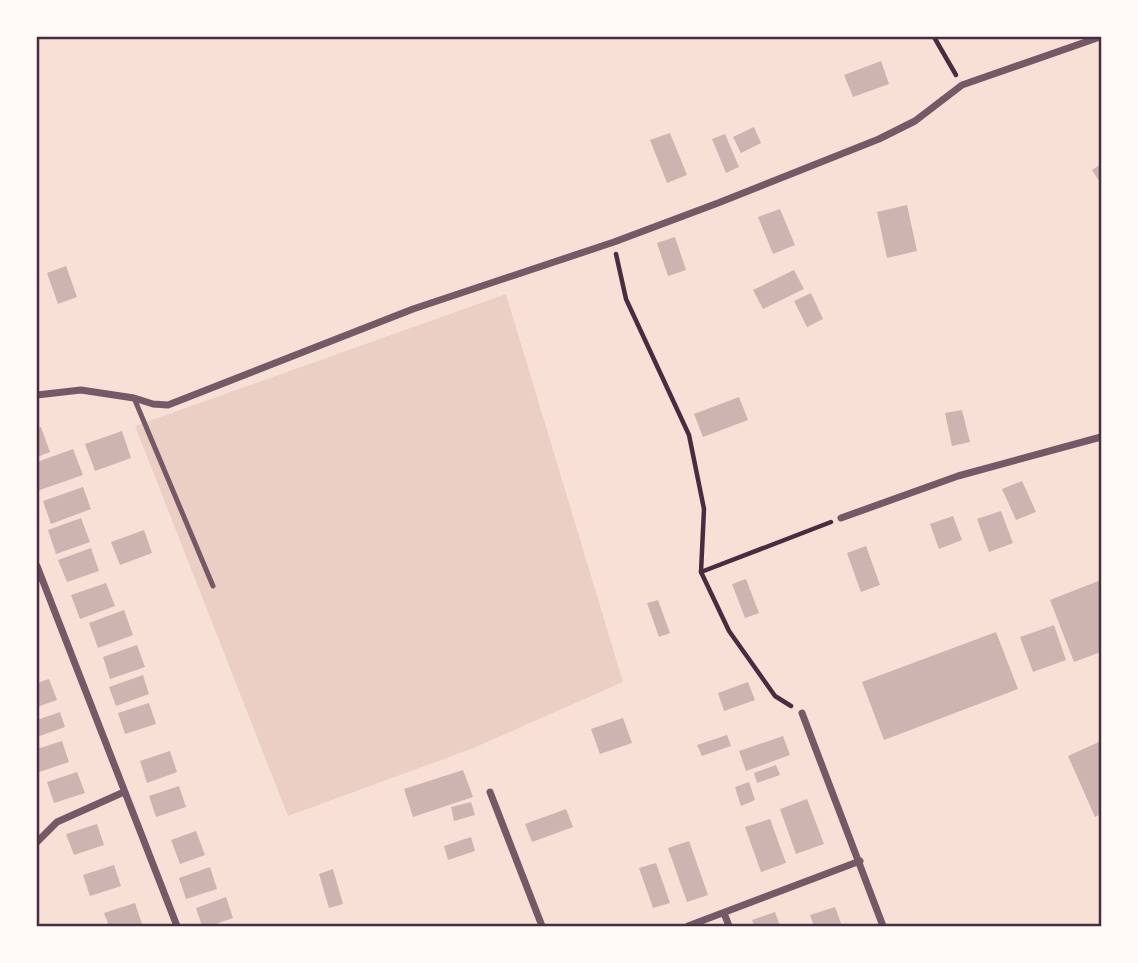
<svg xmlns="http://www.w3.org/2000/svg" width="1138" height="963" font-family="Merriweather,serif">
  <rect width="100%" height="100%" fill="#f7e1d7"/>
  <polygon fill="#ebcfc5" points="506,294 623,682 471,749 288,816 135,426"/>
  <g fill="#ccb4b1">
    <polygon points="881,61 889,84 853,97 844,75"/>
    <polygon points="754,127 761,143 741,153 733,137"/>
    <polygon points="670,133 687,175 667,183 650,140"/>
    <polygon points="725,134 739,167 726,173 712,139"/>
    <polygon points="1101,164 1101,184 1092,170"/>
    <polygon points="907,205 917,251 887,258 877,212"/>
    <polygon points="780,209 795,245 773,254 758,217"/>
    <polygon points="675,237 686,270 668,276 657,243"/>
    <polygon points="66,266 77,297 58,304 47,273"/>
    <polygon points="794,270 804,289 763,309 753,290"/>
    <polygon points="811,293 823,319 807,327 794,301"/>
    <polygon points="739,397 748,420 703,437 694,414"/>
    <polygon points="962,410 970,442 952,446 945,413"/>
    <polygon points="41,427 50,452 37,457 37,428"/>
    <polygon points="122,431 131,458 95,471 85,444"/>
    <polygon points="73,449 83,475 37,491 37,462"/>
    <polygon points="1022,481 1036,512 1016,520 1002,489"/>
    <polygon points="83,487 91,509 51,524 43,501"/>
    <polygon points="1001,511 1013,543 989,552 977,519"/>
    <polygon points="953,516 962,540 939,549 930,524"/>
    <polygon points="81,518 90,542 56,554 48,530"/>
    <polygon points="144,530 152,553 120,565 111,542"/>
    <polygon points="866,546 880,585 861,592 847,553"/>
    <polygon points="91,548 99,571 67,582 58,560"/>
    <polygon points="746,579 759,613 745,618 732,584"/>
    <polygon points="1101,580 1101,652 1074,662 1050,600"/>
    <polygon points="106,583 115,606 80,619 71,595"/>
    <polygon points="658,600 670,633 659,637 647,603"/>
    <polygon points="124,610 133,635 98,648 89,623"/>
    <polygon points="1054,625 1066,660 1033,672 1020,637"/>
    <polygon points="996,632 1018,689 884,740 862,682"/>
    <polygon points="137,645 145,667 110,679 103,657"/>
    <polygon points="143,675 149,694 116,706 109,687"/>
    <polygon points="49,679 57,700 37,707 37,683"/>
    <polygon points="748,682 755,700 724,711 718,693"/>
    <polygon points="149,703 156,724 125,734 118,713"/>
    <polygon points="60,712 65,727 37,737 37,720"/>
    <polygon points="623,718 632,743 600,754 591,729"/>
    <polygon points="727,735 731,746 702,756 697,745"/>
    <polygon points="783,736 790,755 746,771 739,751"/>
    <polygon points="62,741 69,762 39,772 37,766 37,749"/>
    <polygon points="1101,741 1101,814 1095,817 1068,756"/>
    <polygon points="170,751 177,772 147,783 140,761"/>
    <polygon points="776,765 780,775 757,783 754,773"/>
    <polygon points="463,770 473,797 413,817 404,789"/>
    <polygon points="77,772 85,793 54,803 47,782"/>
    <polygon points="749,782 755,800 741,806 735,787"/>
    <polygon points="179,786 186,807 156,817 149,796"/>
    <polygon points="807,799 824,844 796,854 780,809"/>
    <polygon points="471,802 475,815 454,821 451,807"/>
    <polygon points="566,809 573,827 532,842 525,824"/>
    <polygon points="770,819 786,863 761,872 745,827"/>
    <polygon points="97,824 104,845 74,855 66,834"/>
    <polygon points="196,831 205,855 180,864 171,840"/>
    <polygon points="471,837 475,851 448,860 444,846"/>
    <polygon points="689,841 708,895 687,902 668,848"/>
    <polygon points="656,863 670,903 653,908 639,868"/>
    <polygon points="114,865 121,886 90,896 83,875"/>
    <polygon points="210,867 217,889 186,899 179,878"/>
    <polygon points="333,869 343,904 329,908 319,874"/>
    <polygon points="226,897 233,918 210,926 202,926 196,908"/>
    <polygon points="135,903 142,924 135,926 109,926 104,913"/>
    <polygon points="835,907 842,926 814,926 810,915"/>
    <polygon points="775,912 780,926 754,926 752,920"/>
  </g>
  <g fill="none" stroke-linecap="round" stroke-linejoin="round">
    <g stroke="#4a2c40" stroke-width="4.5">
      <polyline points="934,37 956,75"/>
      <polyline points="616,254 626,299 689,435 704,509 701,572 729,631 775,696 791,706"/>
      <polyline points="701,572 831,522"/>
    </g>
    <polyline stroke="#755966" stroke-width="5" points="134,398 213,586"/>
    <g stroke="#755966" stroke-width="7">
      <polyline points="37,395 81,390 134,398 153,404 168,405 413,309 614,242 718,203 879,139 915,121 962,85 1100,37"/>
      <polyline points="841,518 958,476 1101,437"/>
      <polyline points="37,566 177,926"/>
      <polyline points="802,713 883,926"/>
      <polyline points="490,792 542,926"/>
      <polyline points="37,842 57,822 124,792"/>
      <polyline points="724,913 729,926"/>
      <polyline points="688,926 860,861"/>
    </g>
  </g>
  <rect width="1138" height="963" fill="none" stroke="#fffaf5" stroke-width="77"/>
  <rect x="38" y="38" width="1062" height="887" fill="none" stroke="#4a2c40" stroke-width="2.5"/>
</svg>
